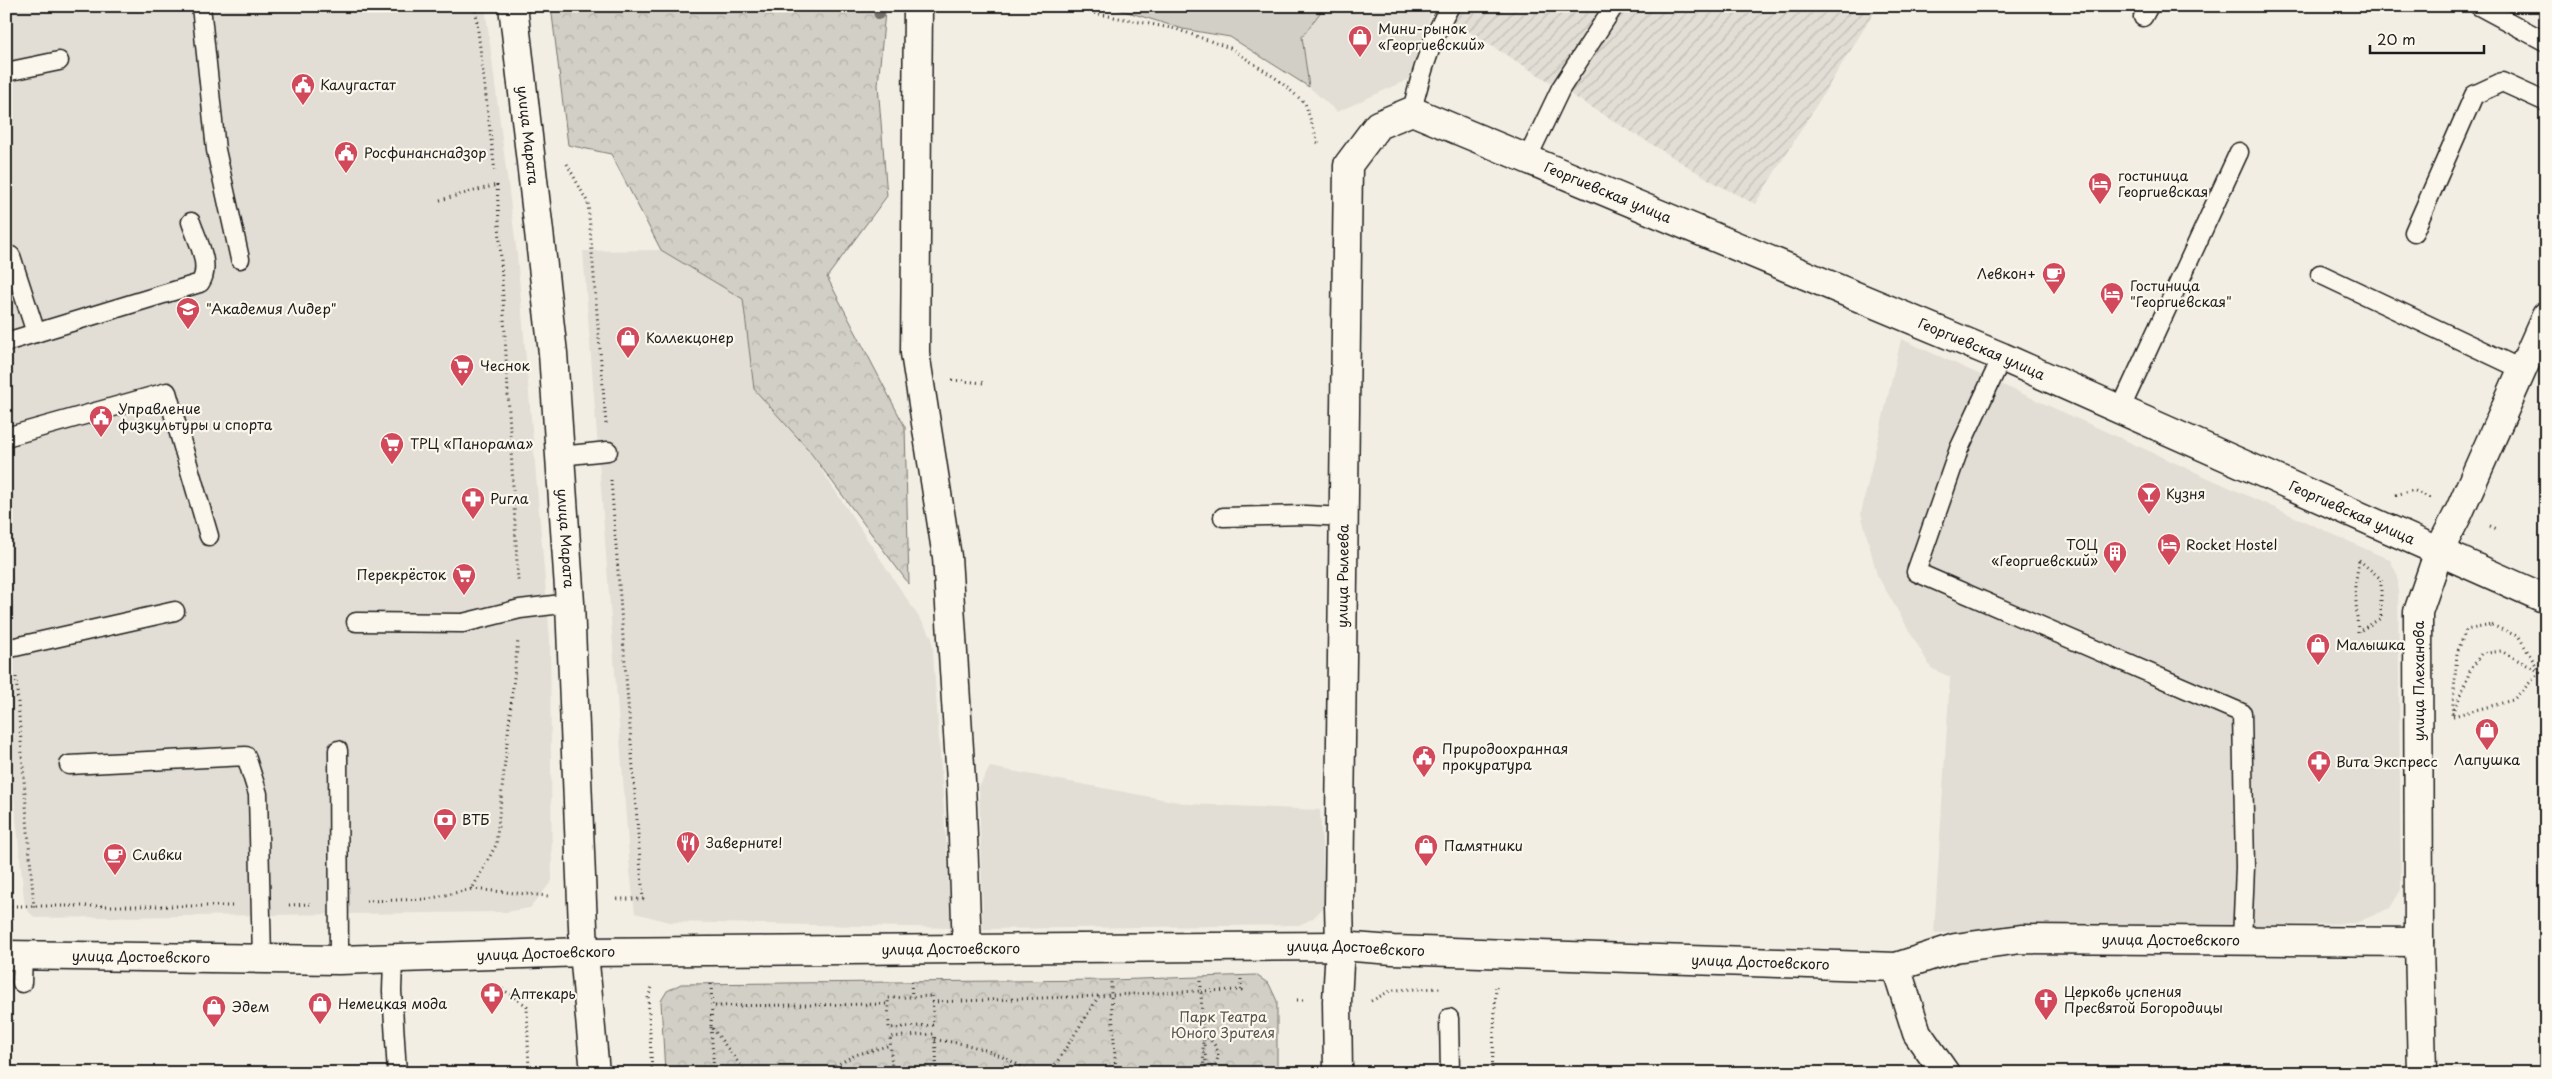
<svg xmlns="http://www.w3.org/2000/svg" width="2552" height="1079" font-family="'Playpen Sans',sans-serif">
  <defs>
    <pattern id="industrial-furrows" width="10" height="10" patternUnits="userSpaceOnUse" patternTransform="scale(1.25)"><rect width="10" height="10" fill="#e2ded5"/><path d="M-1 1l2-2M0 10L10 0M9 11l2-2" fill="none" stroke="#c1beb6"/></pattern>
    <pattern id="forest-crowns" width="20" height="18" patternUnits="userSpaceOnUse" patternTransform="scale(1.25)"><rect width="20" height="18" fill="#d2cfc6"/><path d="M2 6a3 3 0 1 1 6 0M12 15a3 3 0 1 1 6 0" fill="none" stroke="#b4b1aa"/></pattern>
  </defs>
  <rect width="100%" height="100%" fill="#f2eee4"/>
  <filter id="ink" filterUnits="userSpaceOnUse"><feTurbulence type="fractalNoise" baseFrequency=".02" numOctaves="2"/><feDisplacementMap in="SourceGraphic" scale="10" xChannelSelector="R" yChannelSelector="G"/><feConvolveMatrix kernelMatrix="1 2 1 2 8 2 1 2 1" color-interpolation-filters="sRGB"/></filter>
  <g filter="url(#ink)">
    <g fill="#e2ded5">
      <polygon points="6,6 485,6 517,254 550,639 552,881 530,908 506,912 35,918 25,908 6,716"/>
      <polygon points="1325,6 1436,6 1430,17 1409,79 1337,112 1309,87 1302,37"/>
      <polygon points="661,250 743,299 754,389 807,448 932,637 952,928 669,922 635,913 630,871 583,251"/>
      <polygon points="1901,339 2390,560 2398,576 2401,890 2390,908 2356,923 1934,933 1950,677 1931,668 1877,575 1861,513"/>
      <polygon points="990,767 1189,804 1320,810 1326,905 1312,919 1299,925 983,929 979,787"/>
    </g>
    <polygon fill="url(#industrial-furrows)" points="1460,6 1878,6 1755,204 1718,185 1451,21"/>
    <polygon fill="#d2cfc6" stroke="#777671" points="1108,6 1325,6 1302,37 1309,87 1230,37 1183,29"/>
    <g fill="url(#forest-crowns)" stroke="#777671">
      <polygon points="551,6 879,6 885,12 878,85 887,196 827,277 905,427 909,584 807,448 754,389 743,299 661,250 611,154 568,145"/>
      <polygon points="1256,975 1269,984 1277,1001 1277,1073 665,1073 661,1001 667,991 681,984 1111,980"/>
    </g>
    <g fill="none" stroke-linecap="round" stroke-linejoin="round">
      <polyline stroke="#716f6b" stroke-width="11" points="879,14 881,6"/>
      <g stroke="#1c1c1c" stroke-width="21">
        <g id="service">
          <polyline points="201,6 216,150 240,259"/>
          <polyline points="2479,6 2546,42"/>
          <polyline points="2143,17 2149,6"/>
          <polyline points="6,72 59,61"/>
          <path d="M1412,111C1420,76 1432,38 1450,6"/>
          <polyline points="1527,159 1561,88 1614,6"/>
          <polyline points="2414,232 2474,95 2502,82 2546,102"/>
          <polyline points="11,256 36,333"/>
          <polyline points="2320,274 2521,369"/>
          <path d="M6,342L200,283C212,266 197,240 191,222"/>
          <polyline points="2002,357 1959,449 1916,572 2242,713 2245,867 2242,941"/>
          <polyline points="2120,410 2239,152"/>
          <polyline points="6,437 167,392 209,536"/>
          <polyline points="560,456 608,451"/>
          <polyline points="1223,517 1305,515 1345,517"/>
          <polyline points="356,622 463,623 520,609 570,603"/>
          <polyline points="6,649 175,611"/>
          <polyline points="338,750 339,960"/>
          <polyline points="69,765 246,756 258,794 262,958"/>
          <polyline points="393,960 392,991 397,1073"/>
          <polyline points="22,983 23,955"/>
          <polyline points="1449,1018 1450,1073"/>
        </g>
      </g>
      <g stroke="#1c1c1c" stroke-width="31">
        <g id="minor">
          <polyline points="918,6 915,353 947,557 961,781 967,949"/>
          <path id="s1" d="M1340,946L1339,904L1348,165L1378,125L1412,111L2002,357L2546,599"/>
          <polyline points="584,952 595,1073"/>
        </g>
      </g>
      <g stroke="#1c1c1c" stroke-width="31">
        <g id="tertiary">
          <path id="s2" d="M513,6L553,353L570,603L584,952"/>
          <path id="s3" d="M6,955L339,960L584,952L1340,946L1393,950L1896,967L1955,948L2021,939L2419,942"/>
          <polyline points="1896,967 1917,1033 1945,1073"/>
          <polyline points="1338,1073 1337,1001 1340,946"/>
          <polyline points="2422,1073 2419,942 2418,612 2439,551 2459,512 2546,316"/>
        </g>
      </g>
      <g stroke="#1c1c1c" stroke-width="3" stroke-dasharray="1 4" stroke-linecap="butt">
        <polyline points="475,6 495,172"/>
        <polyline points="1076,6 1083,11 1176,29 1230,48 1277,79 1305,103 1319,146"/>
        <polyline points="567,164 588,203 606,424"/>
        <polyline points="497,185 518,581"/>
        <polyline points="440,200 497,185"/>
        <polyline points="952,380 984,383"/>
        <polyline points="611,480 643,899 615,899"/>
        <polyline points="2396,495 2413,490 2430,498"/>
        <polyline points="2490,526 2497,529"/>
        <polygon points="2359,560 2381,579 2381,618 2358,632 2355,587"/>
        <polyline points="6,570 11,618"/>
        <polygon points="2492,625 2519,637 2540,672 2501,651 2481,654 2470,671 2452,716 2457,653 2466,630"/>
        <polyline points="16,677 34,908"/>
        <polyline points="2453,716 2513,700 2540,672"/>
        <polyline points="472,889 548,896"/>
        <polyline points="366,901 428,899 472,889 496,845 518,640"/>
        <polyline points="289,905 310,904"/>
        <polyline points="6,906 232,906"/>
        <polyline points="1201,981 1201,991 1241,990 1241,979"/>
        <polyline points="911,982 912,997"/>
        <polyline points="711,984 712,1006 889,1004"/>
        <polyline points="502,989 527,1006 529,1073"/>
        <polygon points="932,996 934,1025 889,1028 888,998"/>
        <polyline points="1297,1000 1305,1000"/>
        <polyline points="1371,1001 1392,990 1442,988"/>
        <polyline points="932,1002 1099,996"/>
        <polyline points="711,1026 712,1006"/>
        <path d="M1203,1035C1217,1041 1226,1062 1207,1070Z"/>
        <path d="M935,1040C970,1043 1002,1053 1031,1073"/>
        <polyline points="652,1073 648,997 653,985"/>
        <polyline points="714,1073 711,1026 746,1073"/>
        <polyline points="822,1073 855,1055 891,1045"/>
        <path d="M936,1073C937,1060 936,1047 934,1034L890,1037L892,1070L937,1068"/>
        <polyline points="1050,1073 1099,996 1111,995 1111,981"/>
        <polyline points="1116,1073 1111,995 1201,991 1204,1073"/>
        <polyline points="1492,1073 1496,987"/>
      </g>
      <use href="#service" stroke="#fbf7ec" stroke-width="18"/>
      <use href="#minor" stroke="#fbf7ec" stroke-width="28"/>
      <use href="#tertiary" stroke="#fbf7ec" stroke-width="28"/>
    </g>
  </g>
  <defs>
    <g id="shop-pin" transform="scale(1.25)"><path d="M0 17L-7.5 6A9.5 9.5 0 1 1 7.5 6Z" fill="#d1495b" stroke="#fbf7ec"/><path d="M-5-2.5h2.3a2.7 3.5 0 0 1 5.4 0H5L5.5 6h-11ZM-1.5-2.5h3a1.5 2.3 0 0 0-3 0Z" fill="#fff"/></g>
    <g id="civic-pin" transform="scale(1.25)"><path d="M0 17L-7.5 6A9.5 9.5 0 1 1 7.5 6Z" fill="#d1495b" stroke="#fbf7ec"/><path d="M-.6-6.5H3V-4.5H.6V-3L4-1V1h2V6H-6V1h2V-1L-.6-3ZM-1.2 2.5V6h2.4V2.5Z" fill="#fff"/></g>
    <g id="hotel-pin" transform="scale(1.25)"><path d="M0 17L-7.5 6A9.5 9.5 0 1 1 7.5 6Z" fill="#d1495b" stroke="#fbf7ec"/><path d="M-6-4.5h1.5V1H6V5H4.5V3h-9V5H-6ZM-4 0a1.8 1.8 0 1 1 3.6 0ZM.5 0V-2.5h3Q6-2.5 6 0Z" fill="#fff"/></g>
    <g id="cafe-pin" transform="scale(1.25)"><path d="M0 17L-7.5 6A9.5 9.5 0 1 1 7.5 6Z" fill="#d1495b" stroke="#fbf7ec"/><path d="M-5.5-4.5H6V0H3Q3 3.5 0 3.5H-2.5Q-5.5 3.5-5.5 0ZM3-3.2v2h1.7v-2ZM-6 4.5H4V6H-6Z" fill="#fff"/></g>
    <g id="university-pin" transform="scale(1.25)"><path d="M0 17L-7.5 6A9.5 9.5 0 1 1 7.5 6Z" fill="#d1495b" stroke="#fbf7ec"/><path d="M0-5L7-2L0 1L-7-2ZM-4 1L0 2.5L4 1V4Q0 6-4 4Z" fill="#fff"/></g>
    <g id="supermarket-pin" transform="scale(1.25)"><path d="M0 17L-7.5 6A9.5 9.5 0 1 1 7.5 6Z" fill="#d1495b" stroke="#fbf7ec"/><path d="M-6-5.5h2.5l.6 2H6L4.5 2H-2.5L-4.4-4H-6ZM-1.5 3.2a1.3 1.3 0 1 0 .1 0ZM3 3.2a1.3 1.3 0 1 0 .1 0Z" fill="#fff"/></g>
    <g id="bar-pin" transform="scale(1.25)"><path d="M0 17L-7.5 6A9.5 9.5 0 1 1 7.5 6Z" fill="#d1495b" stroke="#fbf7ec"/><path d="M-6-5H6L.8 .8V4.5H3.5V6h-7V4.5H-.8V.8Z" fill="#fff"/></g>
    <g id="pharmacy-pin" transform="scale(1.25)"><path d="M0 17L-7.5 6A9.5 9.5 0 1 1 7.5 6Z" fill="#d1495b" stroke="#fbf7ec"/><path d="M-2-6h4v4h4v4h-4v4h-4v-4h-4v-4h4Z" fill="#fff"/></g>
    <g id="building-pin" transform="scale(1.25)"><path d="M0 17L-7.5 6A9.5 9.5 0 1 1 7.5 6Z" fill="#d1495b" stroke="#fbf7ec"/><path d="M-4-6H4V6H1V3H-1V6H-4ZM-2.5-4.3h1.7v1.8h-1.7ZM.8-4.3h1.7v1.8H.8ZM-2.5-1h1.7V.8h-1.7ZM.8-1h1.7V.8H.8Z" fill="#fff"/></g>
    <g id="bank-pin" transform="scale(1.25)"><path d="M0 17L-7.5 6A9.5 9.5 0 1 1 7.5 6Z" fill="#d1495b" stroke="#fbf7ec"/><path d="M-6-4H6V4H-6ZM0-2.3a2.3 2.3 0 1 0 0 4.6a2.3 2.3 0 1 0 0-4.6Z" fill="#fff"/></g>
    <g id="restaurant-pin" transform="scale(1.25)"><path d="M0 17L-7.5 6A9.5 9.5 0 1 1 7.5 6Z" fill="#d1495b" stroke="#fbf7ec"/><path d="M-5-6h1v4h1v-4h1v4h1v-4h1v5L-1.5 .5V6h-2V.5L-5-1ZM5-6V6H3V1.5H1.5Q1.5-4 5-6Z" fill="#fff"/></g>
    <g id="church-pin" transform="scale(1.25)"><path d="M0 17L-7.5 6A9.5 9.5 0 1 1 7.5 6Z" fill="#d1495b" stroke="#fbf7ec"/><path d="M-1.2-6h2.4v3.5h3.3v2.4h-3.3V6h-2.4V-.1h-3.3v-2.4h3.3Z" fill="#fff"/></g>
  </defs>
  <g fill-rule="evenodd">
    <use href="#shop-pin" x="1360" y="37"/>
    <use href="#civic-pin" x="303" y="85"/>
    <use href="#civic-pin" x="346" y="153"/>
    <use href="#hotel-pin" x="2100" y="184"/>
    <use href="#cafe-pin" x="2054" y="274"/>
    <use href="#hotel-pin" x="2112" y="294"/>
    <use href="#university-pin" x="188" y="309"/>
    <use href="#shop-pin" x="628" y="338"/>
    <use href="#supermarket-pin" x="462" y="366"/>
    <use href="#civic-pin" x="101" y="417"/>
    <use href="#supermarket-pin" x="392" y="444"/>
    <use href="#bar-pin" x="2149" y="494"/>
    <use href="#pharmacy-pin" x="473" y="499"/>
    <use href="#hotel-pin" x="2169" y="545"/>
    <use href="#building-pin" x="2115" y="553"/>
    <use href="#supermarket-pin" x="464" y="575"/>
    <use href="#shop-pin" x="2318" y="645"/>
    <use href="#shop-pin" x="2487" y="730"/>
    <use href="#civic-pin" x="1424" y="757"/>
    <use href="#pharmacy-pin" x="2319" y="762"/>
    <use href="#bank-pin" x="445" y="820"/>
    <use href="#restaurant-pin" x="688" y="843"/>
    <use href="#shop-pin" x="1426" y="846"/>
    <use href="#cafe-pin" x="115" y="855"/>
    <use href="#pharmacy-pin" x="492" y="994"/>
    <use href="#church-pin" x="2046" y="1000"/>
    <use href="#shop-pin" x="320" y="1004"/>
    <use href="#shop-pin" x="214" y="1007"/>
  </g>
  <g text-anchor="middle" stroke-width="4.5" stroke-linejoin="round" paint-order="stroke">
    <g font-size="14" fill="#1c1c1c" stroke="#fbf7ec" text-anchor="start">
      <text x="1378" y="34">Мини-рынок<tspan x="1378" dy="16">«Георгиевский»</tspan></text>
      <text x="320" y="90">Калугастат</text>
      <text x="364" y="158">Росфинанснадзор</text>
      <text x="2118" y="181">гостиница<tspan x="2118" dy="16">Георгиевская</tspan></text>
      <text x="2036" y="279" text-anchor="end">Левкон+</text>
      <text x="2130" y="291">Гостиница<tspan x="2130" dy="16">"Георгиевская"</tspan></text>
      <text x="206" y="314">"Академия Лидер"</text>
      <text x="646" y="343">Коллекцонер</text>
      <text x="480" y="371">Чеснок</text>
      <text x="118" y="414">Управление<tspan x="118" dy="16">физкультуры и спорта</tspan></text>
      <text x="410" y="449">ТРЦ «Панорама»</text>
      <text x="2166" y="499">Кузня</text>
      <text x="490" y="504">Ригла</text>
      <text x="2098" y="550" text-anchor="end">ТОЦ<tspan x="2098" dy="16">«Георгиевский»</tspan></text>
      <text x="2186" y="550">Rocket Hostel</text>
      <text x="446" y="580" text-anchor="end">Перекрёсток</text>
      <text x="2336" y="650">Малышка</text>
      <text x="1442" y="754">Природоохранная<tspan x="1442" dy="16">прокуратура</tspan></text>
      <text x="2487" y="765" text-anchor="middle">Лапушка</text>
      <text x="2336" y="767">Вита Экспресс</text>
      <text x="462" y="825">ВТБ</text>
      <text x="706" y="848">Заверните!</text>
      <text x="1444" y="851">Памятники</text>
      <text x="132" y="860">Сливки</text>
      <text x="2064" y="997">Церковь успения<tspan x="2064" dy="16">Пресвятой Богородицы</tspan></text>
      <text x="510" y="999">Аптекарь</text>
      <text x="338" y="1009">Немецкая мода</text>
      <text x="232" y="1012">Эдем</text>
    </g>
    <g font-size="14" fill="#1c1c1c" stroke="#fbf7ec">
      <text dy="5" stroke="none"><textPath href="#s2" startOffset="130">улица Марата</textPath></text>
      <text dy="5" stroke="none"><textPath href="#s1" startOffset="1080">Георгиевская улица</textPath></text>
      <text dy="5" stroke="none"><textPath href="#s1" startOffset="1485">Георгиевская улица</textPath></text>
      <text dy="5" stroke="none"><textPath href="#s1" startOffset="1890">Георгиевская улица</textPath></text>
      <text dy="5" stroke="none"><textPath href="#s2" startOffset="535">улица Марата</textPath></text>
      <text dy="5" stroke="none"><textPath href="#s1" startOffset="370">улица Рылеева</textPath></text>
      <text transform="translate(2419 681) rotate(-90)" y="5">улица Плеханова</text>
      <text dy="5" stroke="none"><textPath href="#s3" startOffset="2169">улица Достоевского</textPath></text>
      <text dy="5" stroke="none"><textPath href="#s3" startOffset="945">улица Достоевского</textPath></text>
      <text dy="5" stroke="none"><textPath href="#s3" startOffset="1350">улица Достоевского</textPath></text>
      <text dy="5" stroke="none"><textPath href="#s3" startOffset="540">улица Достоевского</textPath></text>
      <text dy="5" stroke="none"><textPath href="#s3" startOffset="135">улица Достоевского</textPath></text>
      <text dy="5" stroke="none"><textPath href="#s3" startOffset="1755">улица Достоевского</textPath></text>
    </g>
    <g font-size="14" fill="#53524f" stroke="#fbf7ec">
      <text x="1223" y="1022">Парк Театра<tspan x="1223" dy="16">Юного Зрителя</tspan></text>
    </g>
  </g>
  <rect width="2552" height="1079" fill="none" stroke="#fbf7ec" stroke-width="25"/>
  <rect x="12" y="12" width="2527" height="1054" fill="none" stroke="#1c1c1c" stroke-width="2" filter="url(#ink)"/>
  <path d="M2370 45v8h114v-8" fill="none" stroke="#1c1c1c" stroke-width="2.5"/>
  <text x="2377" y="45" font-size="15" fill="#1c1c1c" stroke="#fbf7ec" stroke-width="4" paint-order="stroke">20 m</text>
</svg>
